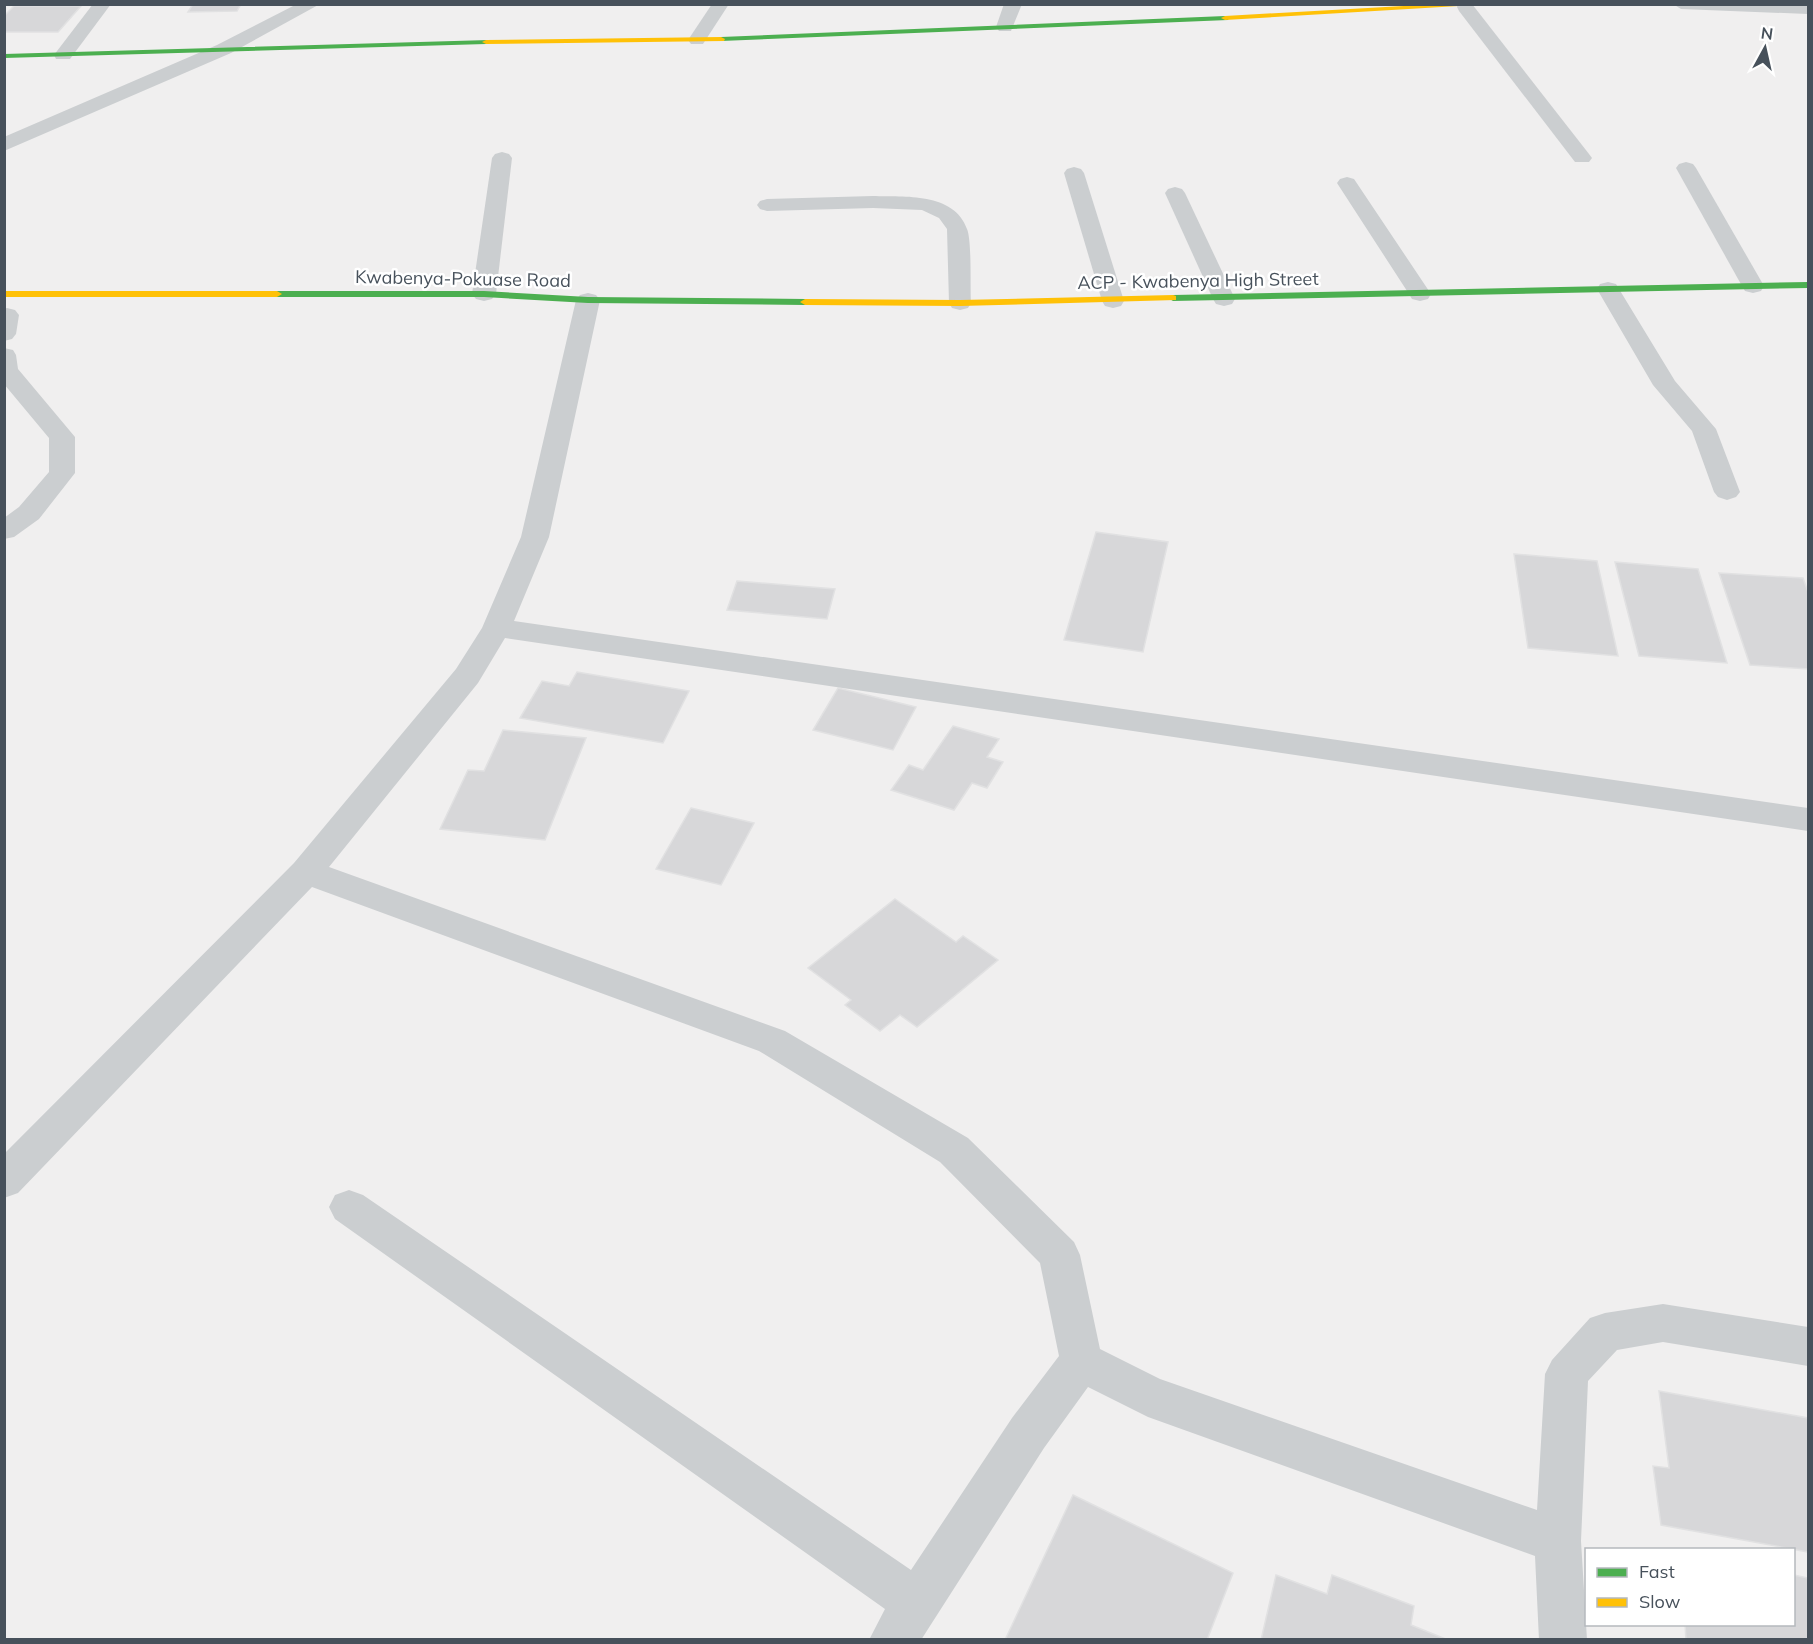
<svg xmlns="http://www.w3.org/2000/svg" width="1813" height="1644" font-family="Mulish,sans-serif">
  <rect width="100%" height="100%" fill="#f0efef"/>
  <g fill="#d7d7d9" stroke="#e1e1e2" stroke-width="1.5">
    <polygon points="193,4 241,4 237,11 188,12"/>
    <polygon points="14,6 81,6 58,32 4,32 4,16"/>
    <polygon points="1096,532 1168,542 1143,652 1064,640"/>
    <polygon points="1514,554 1597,561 1618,656 1528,648"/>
    <polygon points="1615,562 1698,569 1727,663 1639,656"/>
    <polygon points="1719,573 1803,578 1808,592 1808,669 1750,665"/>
    <polygon points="737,581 835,589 827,619 727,610"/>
    <polygon points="577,672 689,691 663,743 520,718 542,681 569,686"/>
    <polygon points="838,688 916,707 893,750 813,730"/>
    <polygon points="953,726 999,739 987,757 1003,762 987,788 972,783 954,810 891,790 909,765 923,770"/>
    <polygon points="503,730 586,738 545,840 440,829 468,770 484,771"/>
    <polygon points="691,808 754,823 721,885 656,869"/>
    <polygon points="895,899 956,942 963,936 998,960 917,1027 900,1015 880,1031 845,1005 851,1000 808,968"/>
    <polygon points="1659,1391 1808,1418 1808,1552 1661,1525 1653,1466 1669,1468"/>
    <polygon points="1073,1495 1233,1573 1207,1640 1005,1640"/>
    <polygon points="1276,1575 1327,1594 1332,1575 1414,1606 1411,1625 1448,1640 1261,1640"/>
    <polygon points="1794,1575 1808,1578 1808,1640 1686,1640 1685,1624 1794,1624"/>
  </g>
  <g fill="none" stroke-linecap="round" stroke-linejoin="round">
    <g fill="#cbced0" fill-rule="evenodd">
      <polygon points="1458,4 1472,4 1589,154 1592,158 1589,162 1575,162 1459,11 1457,7"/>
      <polygon points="1686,162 1693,164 1696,168 1764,286 1761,291 1753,293 1745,291 1742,286 1676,168 1679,164"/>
      <polygon points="1074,167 1081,169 1084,173 1124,301 1121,306 1113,308 1105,306 1102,301 1064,173 1067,169"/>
      <polygon points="1347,177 1354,179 1431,294 1428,299 1420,301 1412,299 1409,294 1337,183 1340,179"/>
      <polygon points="1175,187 1182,189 1185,193 1235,299 1232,304 1224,306 1216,304 1213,299 1165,193 1168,189"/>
      <path d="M873,196C904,197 954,192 967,229C972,241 970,287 971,303L968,308L960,310L952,308L949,303L947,229L939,218L922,210L873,208L767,211L760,209L757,205L760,201L767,199Z"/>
      <polygon points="1608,282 1616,284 1619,289 1675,381 1716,429 1740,492 1736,497 1727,500 1718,497 1714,492 1692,431 1653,385 1597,289 1600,284"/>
    </g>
    <g fill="#cbced0" fill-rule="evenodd">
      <polygon points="93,4 111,4 70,59 56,59 54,55"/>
      <polygon points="297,4 320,4 231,53 4,151 4,137 217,45"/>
      <polygon points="712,4 729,4 703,44 691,44 688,40"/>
      <polygon points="1004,4 1022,4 1011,31 999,31 996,27"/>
      <polygon points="1673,4 1808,4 1808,14 1681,9"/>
      <polygon points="502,152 509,154 512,158 496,294 492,299 484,301 476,299 472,294 492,158 495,154"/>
      <polygon points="588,293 596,295 600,300 549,537 514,621 1808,808 1808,831 505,638 478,683 329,867 785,1031 968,1138 1074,1242 1080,1255 1100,1349 1160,1379 1537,1510 1545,1374 1552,1360 1590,1318 1605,1313 1663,1304 1808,1327 1808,1366 1663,1342 1617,1350 1588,1381 1581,1541 1587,1640 1539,1640 1535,1556 1148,1417 1088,1387 1044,1448 921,1640 869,1640 885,1609 335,1219 329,1207 335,1195 349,1190 363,1195 911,1570 1012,1418 1059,1356 1040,1263 940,1162 759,1051 312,887 18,1193 4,1198 4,1154 294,863 456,669 482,628 521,537 576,300 580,295"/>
      <polygon points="7,308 15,310 19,315 16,334 12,339 4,341 4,309"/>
      <polygon points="4,348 13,350 16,355 18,369 75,437 75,473 39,519 14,537 4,539 4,518 19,507 49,472 49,438 4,384"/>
    </g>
    <g fill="#4caf50" fill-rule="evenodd">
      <polygon points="1225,16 1229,18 1228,20 721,41 717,39 721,37"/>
      <polygon points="489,40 489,44 486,44 4,58 4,54"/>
      <polygon points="1808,282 1808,288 1173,301 1168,298 1173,295"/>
      <polygon points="484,291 588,297 805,299 810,302 805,305 588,303 484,297 277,297 272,294 277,291"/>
    </g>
    <g fill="#ffc107" fill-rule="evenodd">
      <polygon points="1439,4 1492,4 1225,20 1221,18 1225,16"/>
      <polygon points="721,37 725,39 724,41 486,44 482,42 486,40"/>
      <polygon points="4,291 277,291 282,294 277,297 4,297"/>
      <polygon points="1173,295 1176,296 1176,300 960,306 805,305 800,302 805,299 960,300"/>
    </g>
  </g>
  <g text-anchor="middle" stroke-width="5" stroke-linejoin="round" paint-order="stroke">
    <g font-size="18" fill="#47515b" stroke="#fff">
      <text transform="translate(463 279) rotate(1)" y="6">Kwabenya-Pokuase Road</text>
      <text transform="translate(1198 281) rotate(-1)" y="6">ACP - Kwabenya High Street</text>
    </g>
  </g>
  <rect width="1813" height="1644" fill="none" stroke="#47515b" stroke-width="12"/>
  <rect x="1585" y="1548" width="210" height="78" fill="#ffffff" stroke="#b5b9bd" stroke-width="1.5"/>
  <rect x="1597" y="1568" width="30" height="9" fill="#4caf50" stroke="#b5b9bd" stroke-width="1.5"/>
  <text x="1639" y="1578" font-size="18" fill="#47515b">Fast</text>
  <rect x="1597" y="1598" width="30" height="9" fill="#ffc107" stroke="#b5b9bd" stroke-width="1.5"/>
  <text x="1639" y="1608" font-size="18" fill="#47515b">Slow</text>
  <g transform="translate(1765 48) rotate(8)" stroke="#ffffff" stroke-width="4.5" paint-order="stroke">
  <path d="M0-4.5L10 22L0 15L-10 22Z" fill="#47515b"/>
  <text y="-9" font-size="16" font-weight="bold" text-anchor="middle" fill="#47515b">N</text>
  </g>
</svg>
